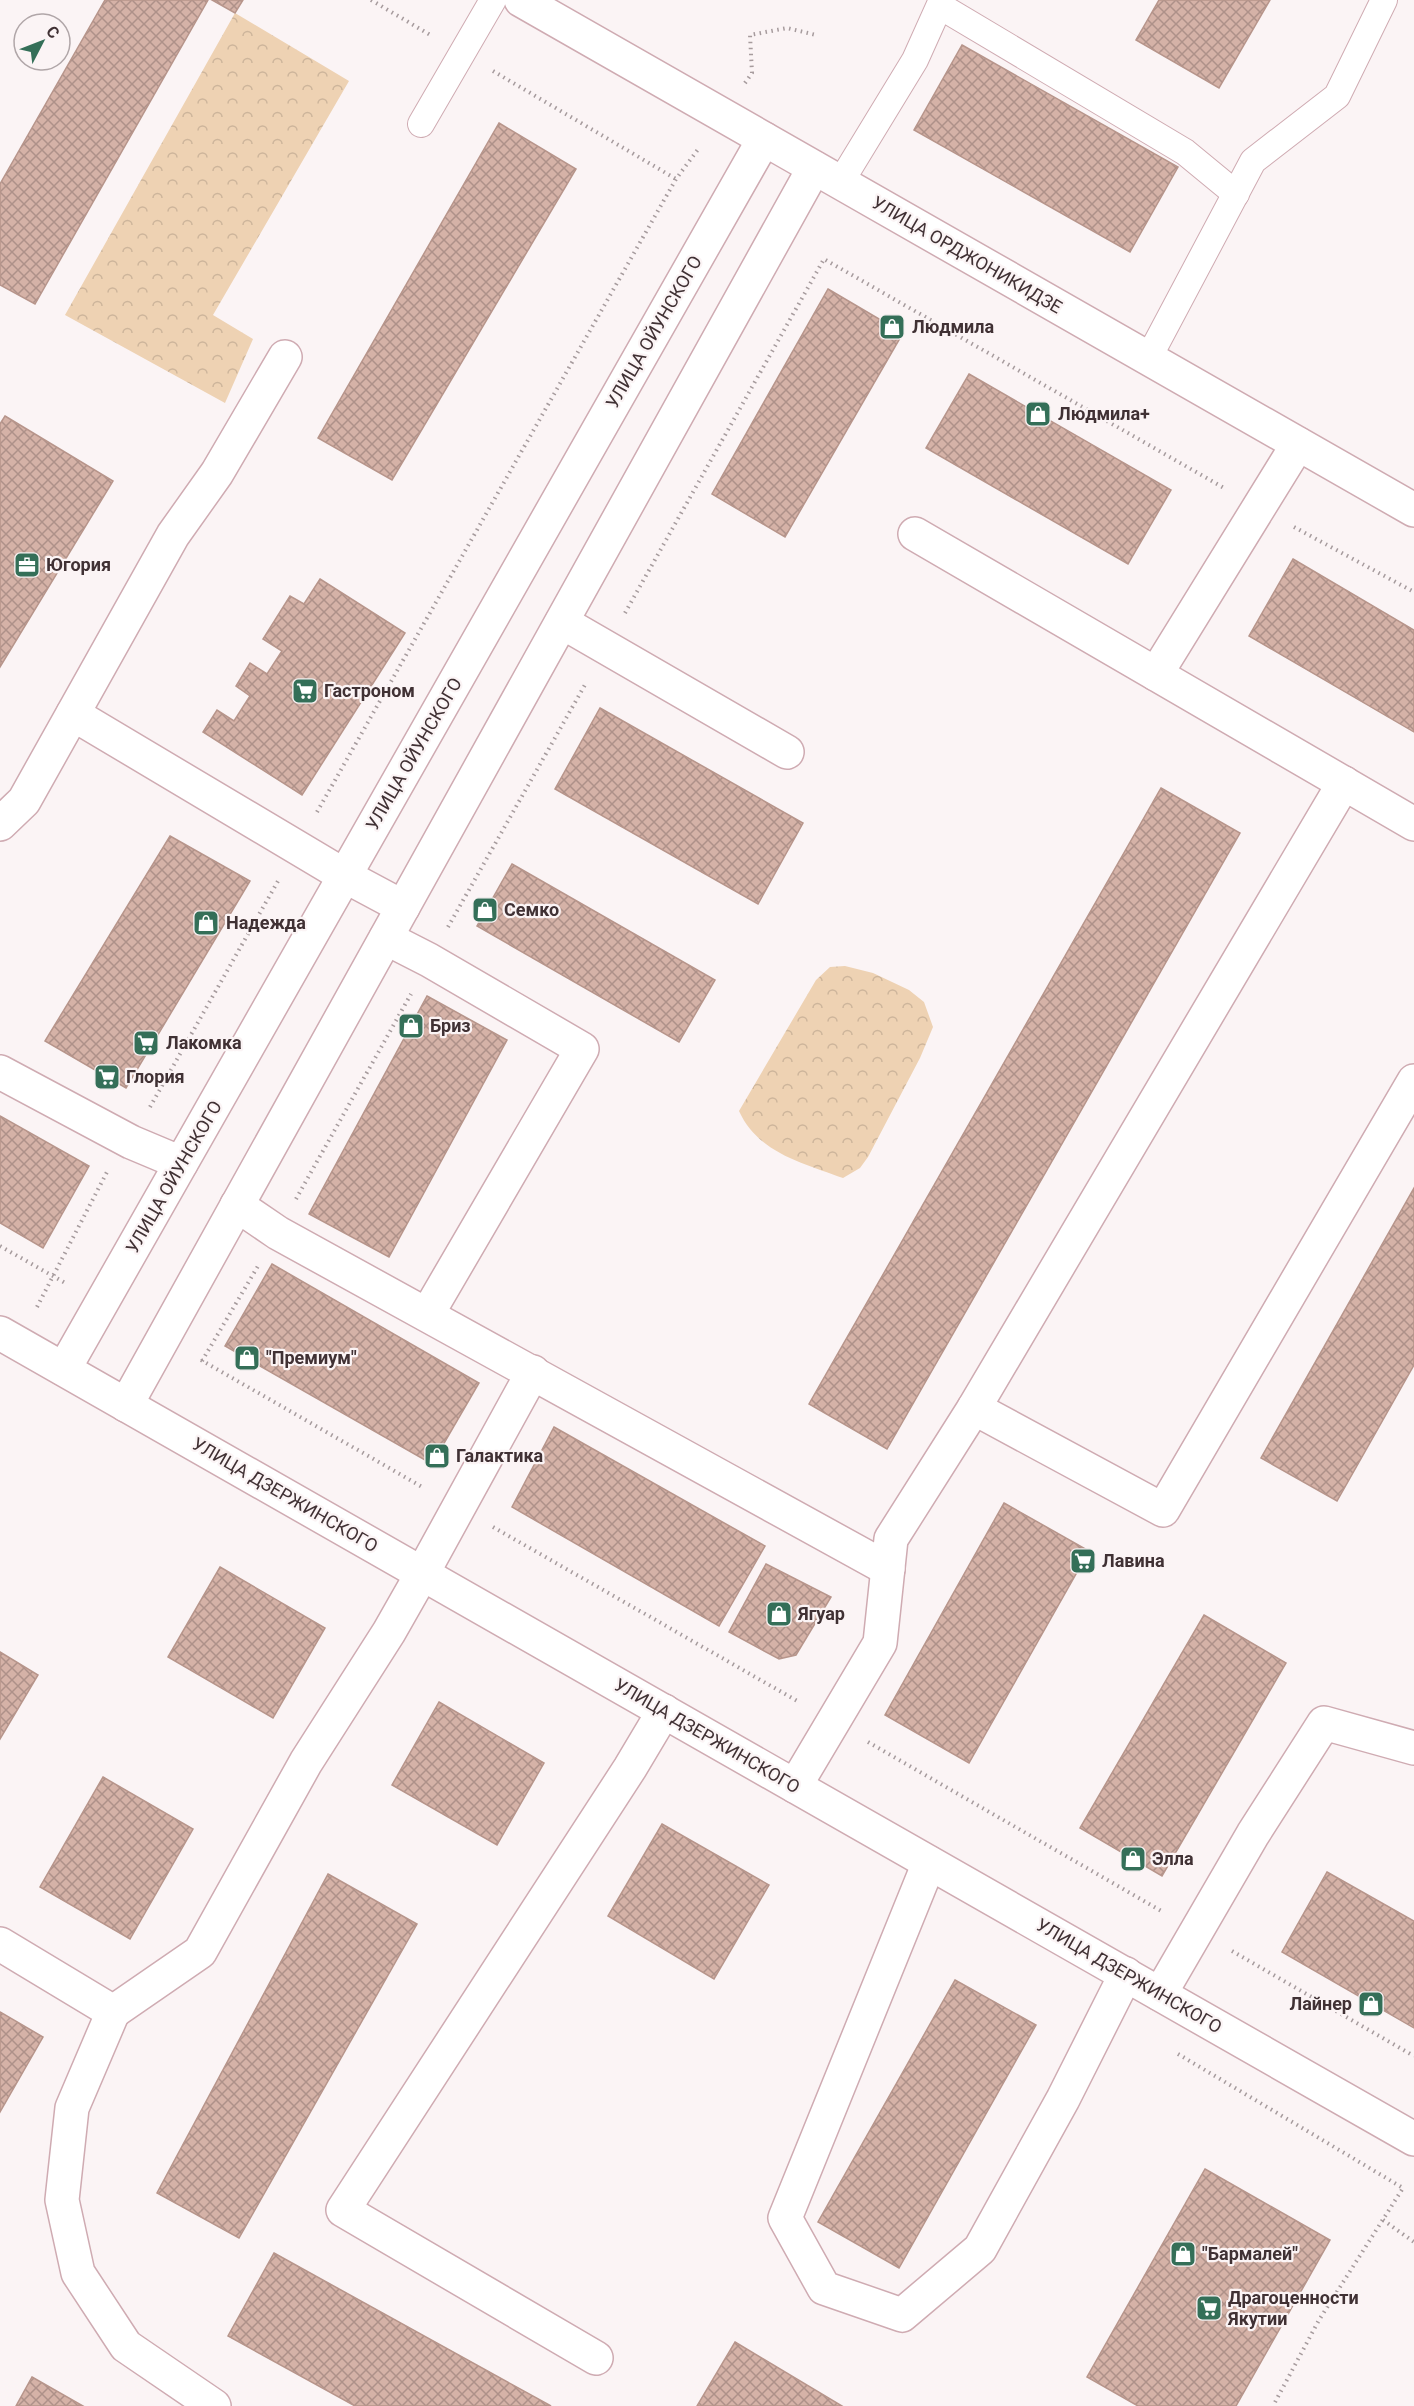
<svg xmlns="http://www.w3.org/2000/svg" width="1414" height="2406" font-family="Roboto,sans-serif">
  <defs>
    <pattern id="park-crowns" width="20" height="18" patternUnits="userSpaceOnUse" patternTransform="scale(1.5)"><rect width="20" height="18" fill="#eed2b3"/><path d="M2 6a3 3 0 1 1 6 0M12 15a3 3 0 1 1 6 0" fill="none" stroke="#cdb59b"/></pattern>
    <pattern id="building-cross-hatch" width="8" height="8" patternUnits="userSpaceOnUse" patternTransform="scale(1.5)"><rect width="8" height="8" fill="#d5b2a7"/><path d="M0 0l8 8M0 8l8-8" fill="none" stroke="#ae9189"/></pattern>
  </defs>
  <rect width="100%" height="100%" fill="#fbf4f5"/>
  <g fill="url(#park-crowns)">
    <polygon points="235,13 349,81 213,315 253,339 225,403 65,315"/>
    <path d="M845,966L873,973L909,990L924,1002L933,1027L920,1058L868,1157L860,1168L843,1178C803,1163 758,1153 739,1111L816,980L830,967Z"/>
  </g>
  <g fill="url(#building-cross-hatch)" stroke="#b7958b" stroke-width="1.5">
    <polygon points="105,0 208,0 35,304 0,285 0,184"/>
    <polygon points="212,0 243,0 235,13"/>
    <polygon points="1159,0 1270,0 1219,88 1136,40"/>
    <polygon points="962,45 1178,167 1130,252 914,130"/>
    <polygon points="499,123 576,169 392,480 318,438"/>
    <polygon points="828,289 903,333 785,537 712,494"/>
    <polygon points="969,374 1171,490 1128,564 926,448"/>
    <polygon points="5,416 113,481 0,667 0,424"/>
    <polygon points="1293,559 1414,630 1414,732 1249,636"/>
    <polygon points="320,579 405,633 302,795 203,732 217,710 234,721 250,696 236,686 250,663 267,674 282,651 263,639 290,596 304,604"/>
    <polygon points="600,708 803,823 758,904 555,789"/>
    <polygon points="1161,788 1240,833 887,1449 809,1404"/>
    <polygon points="170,836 250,881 126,1088 45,1041"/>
    <polygon points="512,864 715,980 679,1042 477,926"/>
    <polygon points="427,996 507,1040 389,1257 309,1214"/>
    <polygon points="0,1116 89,1166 43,1248 0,1223"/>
    <polygon points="1414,1188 1414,1365 1337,1501 1261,1458"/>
    <polygon points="272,1264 479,1383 432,1464 225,1346"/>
    <polygon points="554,1427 765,1546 719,1626 512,1507"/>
    <polygon points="1004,1503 1089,1551 969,1763 885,1715"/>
    <polygon points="766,1564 831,1597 796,1655 779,1659 729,1632"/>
    <polygon points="220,1567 325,1628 273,1718 168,1657"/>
    <polygon points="1204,1615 1286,1663 1162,1876 1080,1828"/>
    <polygon points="0,1652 38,1675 0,1739"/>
    <polygon points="439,1702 544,1763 497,1845 392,1785"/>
    <polygon points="103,1777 193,1829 130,1939 40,1887"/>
    <polygon points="662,1824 769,1885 714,1979 608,1916"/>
    <polygon points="1327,1872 1414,1921 1414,2028 1282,1952"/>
    <polygon points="328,1874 417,1924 239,2238 157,2193"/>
    <polygon points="955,1980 1036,2025 899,2268 818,2222"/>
    <polygon points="0,2012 43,2037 0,2112"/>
    <polygon points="1205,2169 1330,2240 1236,2406 1138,2406 1087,2377"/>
    <polygon points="274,2253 551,2406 355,2406 228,2336"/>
    <polygon points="735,2342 842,2406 697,2406"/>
    <polygon points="32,2377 83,2406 16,2406"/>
  </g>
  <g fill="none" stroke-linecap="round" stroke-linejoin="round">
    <g stroke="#cfabb2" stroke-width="28">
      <g id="service">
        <polyline points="940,6 1185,152 1236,194"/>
        <polyline points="421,124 493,0"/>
        <polyline points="840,183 915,60 942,0"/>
        <polyline points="1148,359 1253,161 1337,96 1384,0"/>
      </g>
    </g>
    <g stroke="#cfabb2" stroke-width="36">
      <g id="minor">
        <polyline points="915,534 1414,824"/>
        <polyline points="562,622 787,752"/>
        <polyline points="1156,674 1298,444"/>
        <polyline points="73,714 345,876 403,907"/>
        <polyline points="0,824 24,801 173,535 217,473 285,357"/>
        <polyline points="386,938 429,960 582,1049 428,1313"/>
        <polyline points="0,1072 131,1142 181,1163"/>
        <polyline points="237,1205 278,1233 888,1569"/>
        <polyline points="974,1408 1163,1510 1414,1081"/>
        <polyline points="795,1786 880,1643 891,1539 974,1408 1344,783"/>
        <polyline points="929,1863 785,2218 824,2288 902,2315 980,2249 1063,2099 1126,1974"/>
        <polyline points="0,1944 113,2012 200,1952 306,1762 389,1632 422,1574 533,1372"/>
        <polyline points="1160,1994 1253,1834 1324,1723 1414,1748"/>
        <polyline points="113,2012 72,2108 62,2200 78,2273 126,2346 214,2406"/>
        <polyline points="596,2358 343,2210 630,1768 664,1711"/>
      </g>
    </g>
    <g stroke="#cfabb2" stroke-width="36">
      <g id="tertiary">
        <polyline points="521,0 1414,510"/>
        <polyline points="0,1333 1414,2139"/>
        <polyline points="64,1369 764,139"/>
        <polyline points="126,1405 814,168"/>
      </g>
    </g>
    <g stroke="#a69b9d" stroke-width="4" stroke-dasharray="1.5 4.5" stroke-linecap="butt">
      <polyline points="371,0 432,36"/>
      <polyline points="493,71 676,179"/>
      <polyline points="745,83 752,73 750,35 787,28 816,35"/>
      <polyline points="1294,527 1414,592"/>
      <polyline points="625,613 824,259 1224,488"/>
      <polyline points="317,812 676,179 699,148"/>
      <polyline points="448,927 586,683"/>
      <polyline points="150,1107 278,881"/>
      <polyline points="296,1199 411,994"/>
      <polyline points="0,1246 67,1284"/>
      <polyline points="37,1307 107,1172"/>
      <polyline points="201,1360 424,1488"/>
      <polyline points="202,1361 258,1266"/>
      <polyline points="493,1527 799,1702"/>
      <polyline points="868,1742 1163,1912"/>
      <polyline points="1232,1951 1414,2056"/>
      <polyline points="1178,2054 1403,2188 1319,2320 1273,2406"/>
      <polyline points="1383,2220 1414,2242"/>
    </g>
    <use href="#service" stroke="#fff" stroke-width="26"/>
    <use href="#minor" stroke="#fff" stroke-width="33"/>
    <use href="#tertiary" stroke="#fff" stroke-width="33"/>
  </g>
  <defs>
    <g id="shop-square" transform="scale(1.35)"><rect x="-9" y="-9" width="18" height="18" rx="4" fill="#346f58" stroke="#fbf4f5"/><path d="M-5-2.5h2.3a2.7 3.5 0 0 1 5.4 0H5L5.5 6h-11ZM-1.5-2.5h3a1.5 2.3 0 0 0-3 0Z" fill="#fff"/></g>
    <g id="office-square" transform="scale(1.35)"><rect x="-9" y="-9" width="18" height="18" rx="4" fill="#346f58" stroke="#fbf4f5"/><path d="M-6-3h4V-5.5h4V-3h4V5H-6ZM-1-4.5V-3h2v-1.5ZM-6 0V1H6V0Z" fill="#fff"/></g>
    <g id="supermarket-square" transform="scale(1.35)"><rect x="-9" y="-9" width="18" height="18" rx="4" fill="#346f58" stroke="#fbf4f5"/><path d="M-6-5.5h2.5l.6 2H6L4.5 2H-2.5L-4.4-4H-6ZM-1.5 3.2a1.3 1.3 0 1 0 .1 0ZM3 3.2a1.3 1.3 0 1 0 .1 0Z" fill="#fff"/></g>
  </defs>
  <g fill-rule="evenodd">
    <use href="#shop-square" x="892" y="327"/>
    <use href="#shop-square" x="1038" y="414"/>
    <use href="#office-square" x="27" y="565"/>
    <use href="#supermarket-square" x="305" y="691"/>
    <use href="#shop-square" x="485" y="910"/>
    <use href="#shop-square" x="206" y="923"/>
    <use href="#shop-square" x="411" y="1026"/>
    <use href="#supermarket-square" x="146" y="1043"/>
    <use href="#supermarket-square" x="107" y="1077"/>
    <use href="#shop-square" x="247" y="1358"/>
    <use href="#shop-square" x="437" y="1456"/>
    <use href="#supermarket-square" x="1083" y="1561"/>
    <use href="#shop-square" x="779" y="1614"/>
    <use href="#shop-square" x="1133" y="1859"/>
    <use href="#shop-square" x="1371" y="2004"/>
    <use href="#shop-square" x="1183" y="2254"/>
    <use href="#supermarket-square" x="1209" y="2308"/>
  </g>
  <g text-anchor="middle" stroke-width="4.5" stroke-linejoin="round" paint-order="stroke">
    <g font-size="18" fill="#403134" stroke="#fbf4f5">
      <text transform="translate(967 255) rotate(30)" y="6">УЛИЦА ОРДЖОНИКИДЗЕ</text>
      <text transform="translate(654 332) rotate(-60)" y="6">УЛИЦА ОЙУНСКОГО</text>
      <text transform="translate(414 754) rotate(-60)" y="6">УЛИЦА ОЙУНСКОГО</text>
      <text transform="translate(174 1177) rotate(-60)" y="6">УЛИЦА ОЙУНСКОГО</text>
      <text transform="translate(285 1495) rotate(30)" y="6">УЛИЦА ДЗЕРЖИНСКОГО</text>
      <text transform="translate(707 1736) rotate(30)" y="6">УЛИЦА ДЗЕРЖИНСКОГО</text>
      <text transform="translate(1129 1976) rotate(30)" y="6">УЛИЦА ДЗЕРЖИНСКОГО</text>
    </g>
    <g font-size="18" font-weight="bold" fill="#403134" stroke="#fbf4f5" text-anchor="start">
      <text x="912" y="333">Людмила</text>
      <text x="1058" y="420">Людмила+</text>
      <text x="46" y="571">Югория</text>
      <text x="324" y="697">Гастроном</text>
      <text x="504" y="916">Семко</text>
      <text x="226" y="929">Надежда</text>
      <text x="430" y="1032">Бриз</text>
      <text x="166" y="1049">Лакомка</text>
      <text x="126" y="1083">Глория</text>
      <text x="266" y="1364">"Премиум"</text>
      <text x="456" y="1462">Галактика</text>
      <text x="1102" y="1567">Лавина</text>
      <text x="798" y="1620">Ягуар</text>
      <text x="1152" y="1865">Элла</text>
      <text x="1352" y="2010" text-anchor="end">Лайнер</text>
      <text x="1202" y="2260">"Бармалей"</text>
      <text x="1228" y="2304">Драгоценности<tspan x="1228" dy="21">Якутии</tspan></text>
    </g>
  </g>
  <g transform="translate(42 42) rotate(48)"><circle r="28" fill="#fbf4f5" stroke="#b0a6a8" stroke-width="1.5"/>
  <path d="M0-4.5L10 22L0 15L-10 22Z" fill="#346f58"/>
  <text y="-9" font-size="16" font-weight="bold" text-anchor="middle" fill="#403134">С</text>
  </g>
</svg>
